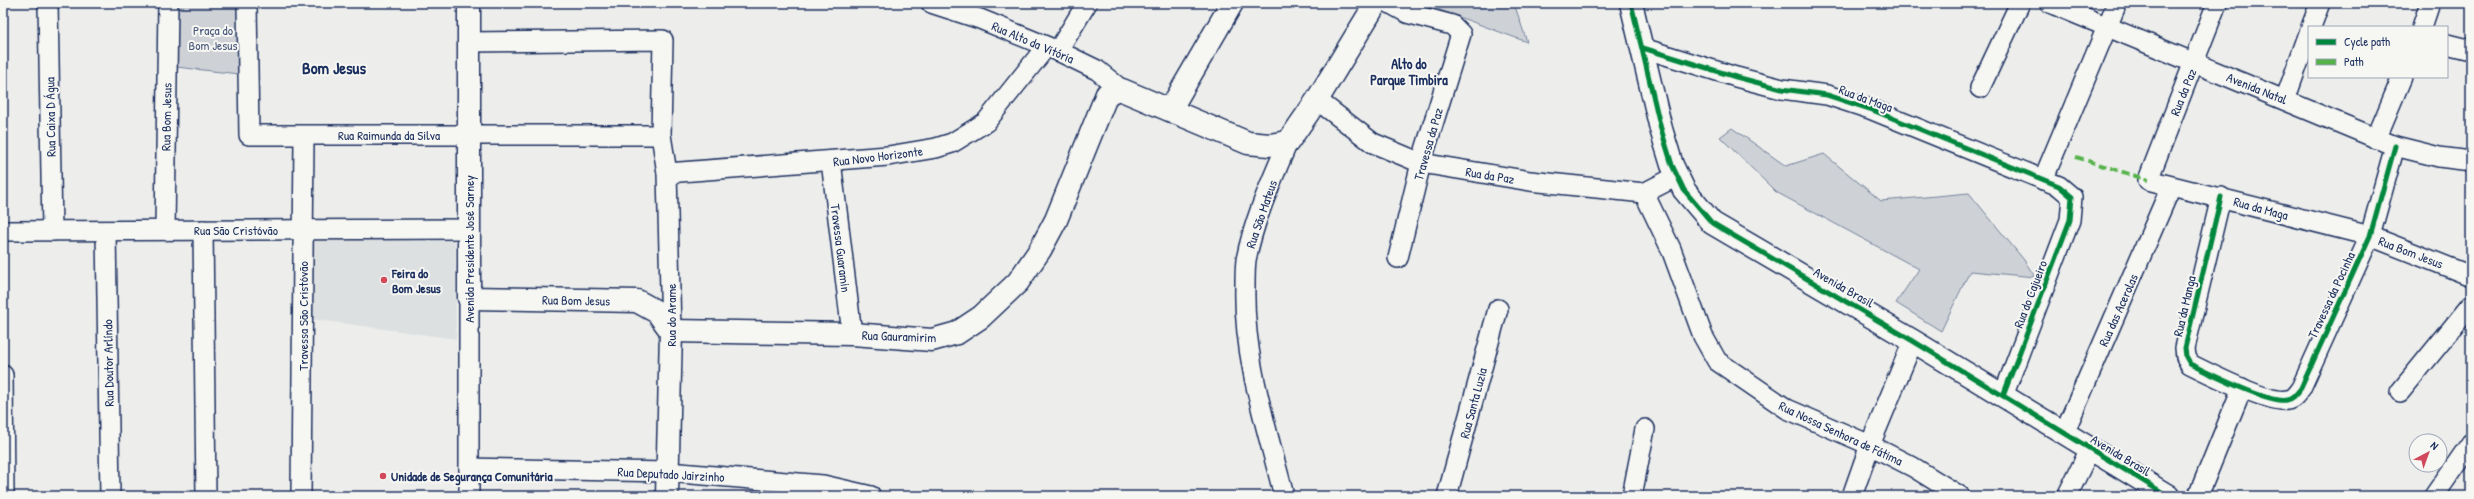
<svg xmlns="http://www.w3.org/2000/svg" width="2474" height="499" font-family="'Patrick Hand',sans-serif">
  <rect width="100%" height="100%" fill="#edeeec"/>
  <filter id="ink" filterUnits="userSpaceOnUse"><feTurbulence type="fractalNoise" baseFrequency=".025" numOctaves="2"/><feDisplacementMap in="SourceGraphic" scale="8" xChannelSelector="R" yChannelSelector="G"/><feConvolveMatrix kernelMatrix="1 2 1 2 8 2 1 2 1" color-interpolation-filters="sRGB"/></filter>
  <g filter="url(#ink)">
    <polygon fill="#dde0e1" points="312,238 455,241 456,339 311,319"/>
    <g fill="#ced2d7" stroke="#74809a">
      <polygon points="168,3 247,3 248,75 167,66"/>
      <polygon points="1421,3 1514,3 1527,42"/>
      <polygon points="1732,128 1786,166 1824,154 1881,201 1969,193 2024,260 2035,277 1970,271 1941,331 1896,303 1919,269 1776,192 1720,137"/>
    </g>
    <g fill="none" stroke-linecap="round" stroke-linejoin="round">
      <g stroke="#1b2f5e" stroke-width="22">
        <g id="street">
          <polyline points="48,3 52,231"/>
          <polyline points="247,3 249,135 661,135"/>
          <polyline points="931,3 980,19 1058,51 1097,70 1122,90"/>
          <polyline points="1389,3 1407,13 1452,25 1461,34 1421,163 1398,258"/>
          <polyline points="2050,3 2395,146 2439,157 2471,161"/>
          <polyline points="2217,3 2148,180 2370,236 2471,276"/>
          <polyline points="2311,27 2320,3"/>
          <polyline points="2422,27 2430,3"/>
          <polyline points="469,42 663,40 661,135 667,173 671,331"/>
          <polyline points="2447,44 2471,50"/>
          <polyline points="1643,48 1736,77 1782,89 1827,95 1870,109 2059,186 2072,197 2070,220 2003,396"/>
          <polyline points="1058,51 1087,3"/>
          <polyline points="1980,88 2020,3"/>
          <polyline points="1317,100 1373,143 1421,163 1530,181 1644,193 1677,176"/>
          <polyline points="2285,100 2309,33"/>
          <polyline points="2376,139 2402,77"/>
          <polyline points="831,161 852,334"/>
          <polyline points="667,173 888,156 936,148 952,143 986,122 1046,47"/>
          <polyline points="2043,180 2117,3"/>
          <polyline points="1644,193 1671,249 1703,336 1717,361 1787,409 1870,445 1913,467 1960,496"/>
          <path d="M2221,197L2185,348L2186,357L2190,364C2208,373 2270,404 2287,400C2294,399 2297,393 2301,388L2370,236L2395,146"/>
          <polyline points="165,230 168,3"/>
          <polyline points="203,230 206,496"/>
          <polyline points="3,231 469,229"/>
          <polyline points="106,231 110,496"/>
          <polyline points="3,375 4,496"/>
          <polyline points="2400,392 2471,305"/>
          <polyline points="2064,433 2171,187"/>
          <polyline points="469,468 668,472 823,485 871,496"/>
          <polyline points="301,496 304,136"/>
          <polyline points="469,496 469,298"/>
          <path d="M1284,496C1267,428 1243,358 1245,287C1245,278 1245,268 1246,260C1254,219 1272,180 1288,142"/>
          <polyline points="1447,496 1498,309"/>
          <polyline points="1632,496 1645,429"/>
          <polyline points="1852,496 1870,445 1913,341"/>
          <polyline points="2067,496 2090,449"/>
          <polyline points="2198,496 2242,388"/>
          <polyline points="2434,496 2471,443"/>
        </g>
      </g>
      <g stroke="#1b2f5e" stroke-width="25">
        <g id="secondary">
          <polyline points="469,3 469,298 637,301 657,312 671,331"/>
          <polyline points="1631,3 1661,129 1672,165 1684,190 1712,223 1913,341 2168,496"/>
          <polyline points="1170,110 1232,3"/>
          <polyline points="671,331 852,334 932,340 957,333 981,317 1018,282 1040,250 1056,220 1107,94 1116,90 1122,90 1248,143 1269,145 1288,142 1317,100 1376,3"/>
          <polyline points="667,496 671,331"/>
        </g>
      </g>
      <use href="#street" stroke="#f6f6f2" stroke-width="19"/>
      <use href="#secondary" stroke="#f6f6f2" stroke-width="22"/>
      <polyline stroke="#55b248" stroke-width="4" stroke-dasharray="8 4" stroke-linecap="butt" points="2076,157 2148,180"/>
      <g stroke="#f6f6f2" stroke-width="8">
        <g id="cycleway">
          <polyline points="1631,3 1661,129 1672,165 1684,190 1712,223 1913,341 2168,496"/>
          <polyline points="1643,48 1736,77 1782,89 1827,95 1870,109 2059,186 2072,197 2070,220 2003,396"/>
          <path d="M2221,197L2185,348L2186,357L2190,364C2208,373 2270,404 2287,400C2294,399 2297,393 2301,388L2370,236L2395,146"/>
        </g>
      </g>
      <use href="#cycleway" stroke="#00873e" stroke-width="5"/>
    </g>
  </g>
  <g fill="#d1495b" stroke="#f6f6f2" stroke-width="1.5">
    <circle cx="384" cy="280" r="4"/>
    <circle cx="383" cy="476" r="4"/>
  </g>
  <g text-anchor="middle" stroke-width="4" stroke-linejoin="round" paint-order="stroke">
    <g font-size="13" fill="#48587c" stroke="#f6f6f2">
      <text x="213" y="35">Praça do<tspan x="213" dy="15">Bom Jesus</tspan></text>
    </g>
    <g font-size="13" fill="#1b2f5e" stroke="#f6f6f2">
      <text transform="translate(1033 42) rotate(23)" y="5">Rua Alto da Vitória</text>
      <text transform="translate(2257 88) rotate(22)" y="5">Avenida Natal</text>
      <text transform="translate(2183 92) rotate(-68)" y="5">Rua da Paz</text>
      <text transform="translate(1866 98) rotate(20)" y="5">Rua da Maga</text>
      <text transform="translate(50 117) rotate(-91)" y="5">Rua Caixa D Água</text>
      <text transform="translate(166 117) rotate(-89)" y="5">Rua Bom Jesus</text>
      <text x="389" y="140">Rua Raimunda da Silva</text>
      <text transform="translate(1428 144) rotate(-74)" y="5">Travessa da Paz</text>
      <text transform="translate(878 156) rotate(-7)" y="5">Rua Novo Horizonte</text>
      <text transform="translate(1490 175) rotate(9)" y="5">Rua da Paz</text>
      <text transform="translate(2261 208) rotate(15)" y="5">Rua da Maga</text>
      <text transform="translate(1261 214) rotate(-71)" y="5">Rua São Mateus</text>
      <text x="236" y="235">Rua São Cristóvão</text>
      <text transform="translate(841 248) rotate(83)" y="5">Travessa Guaramin</text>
      <text transform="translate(469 249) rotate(-90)" y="5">Avenida Presidente José Sarney</text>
      <text transform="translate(2411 252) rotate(21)" y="5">Rua Bom Jesus</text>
      <text transform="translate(1844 287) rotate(30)" y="5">Avenida Brasil</text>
      <text transform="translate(2030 294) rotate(-69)" y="5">Rua do Cajueiro</text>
      <text transform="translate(2331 295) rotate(-65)" y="5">Travessa da Pocinha</text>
      <text transform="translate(576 300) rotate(1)" y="5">Rua Bom Jesus</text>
      <text transform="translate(2184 306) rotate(-77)" y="5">Rua da Manga</text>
      <text transform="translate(2118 310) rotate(-66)" y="5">Rua das Acerolas</text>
      <text transform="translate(671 315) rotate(-90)" y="5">Rua do Arame</text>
      <text transform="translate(303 316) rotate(-90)" y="5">Travessa São Cristóvão</text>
      <text transform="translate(899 336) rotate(2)" y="5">Rua Gauramirim</text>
      <text transform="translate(108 363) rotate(-91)" y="5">Rua Doutor Arlíndo</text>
      <text transform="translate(1473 403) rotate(-75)" y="5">Rua Santa Luzia</text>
      <text transform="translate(1841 433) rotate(25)" y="5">Rua Nossa Senhora de Fátima</text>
      <text transform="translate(2121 455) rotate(31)" y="5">Avenida Brasil</text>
      <text transform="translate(671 474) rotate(3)" y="5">Rua Deputado Jairzinho</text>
    </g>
    <g font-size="13" font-weight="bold" fill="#1b2f5e" stroke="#f6f6f2" text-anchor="start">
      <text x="392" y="278">Feira do<tspan x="392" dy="15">Bom Jesus</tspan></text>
      <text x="391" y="481">Unidade de Segurança Comunitária</text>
    </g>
    <g font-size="14" font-weight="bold" fill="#1b2f5e" stroke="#f6f6f2">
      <text x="1409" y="69">Alto do<tspan x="1409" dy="16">Parque Timbira</tspan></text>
    </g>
    <g font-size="17" font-weight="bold" fill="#1b2f5e" stroke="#f6f6f2">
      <text x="334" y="74">Bom Jesus</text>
    </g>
  </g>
  <rect width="2474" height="499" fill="none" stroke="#f6f6f2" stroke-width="16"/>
  <rect x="8" y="8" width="2458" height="483" fill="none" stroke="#1b2f5e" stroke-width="1.5" filter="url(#ink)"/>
  <rect x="2308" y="26" width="140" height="52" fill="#f6f6f2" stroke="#9ea6b7"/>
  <rect x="2316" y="39" width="20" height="6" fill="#00873e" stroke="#9ea6b7"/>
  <text x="2344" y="46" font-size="12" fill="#1b2f5e">Cycle path</text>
  <rect x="2316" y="59" width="20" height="6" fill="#55b248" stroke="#9ea6b7"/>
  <text x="2344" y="66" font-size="12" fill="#1b2f5e">Path</text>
  <g transform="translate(2428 453) rotate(41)"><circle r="19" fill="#f6f6f2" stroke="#9ea6b7"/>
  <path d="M0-3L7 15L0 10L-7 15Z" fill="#d1495b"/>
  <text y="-6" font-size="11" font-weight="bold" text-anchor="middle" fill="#1b2f5e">N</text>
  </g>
</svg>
